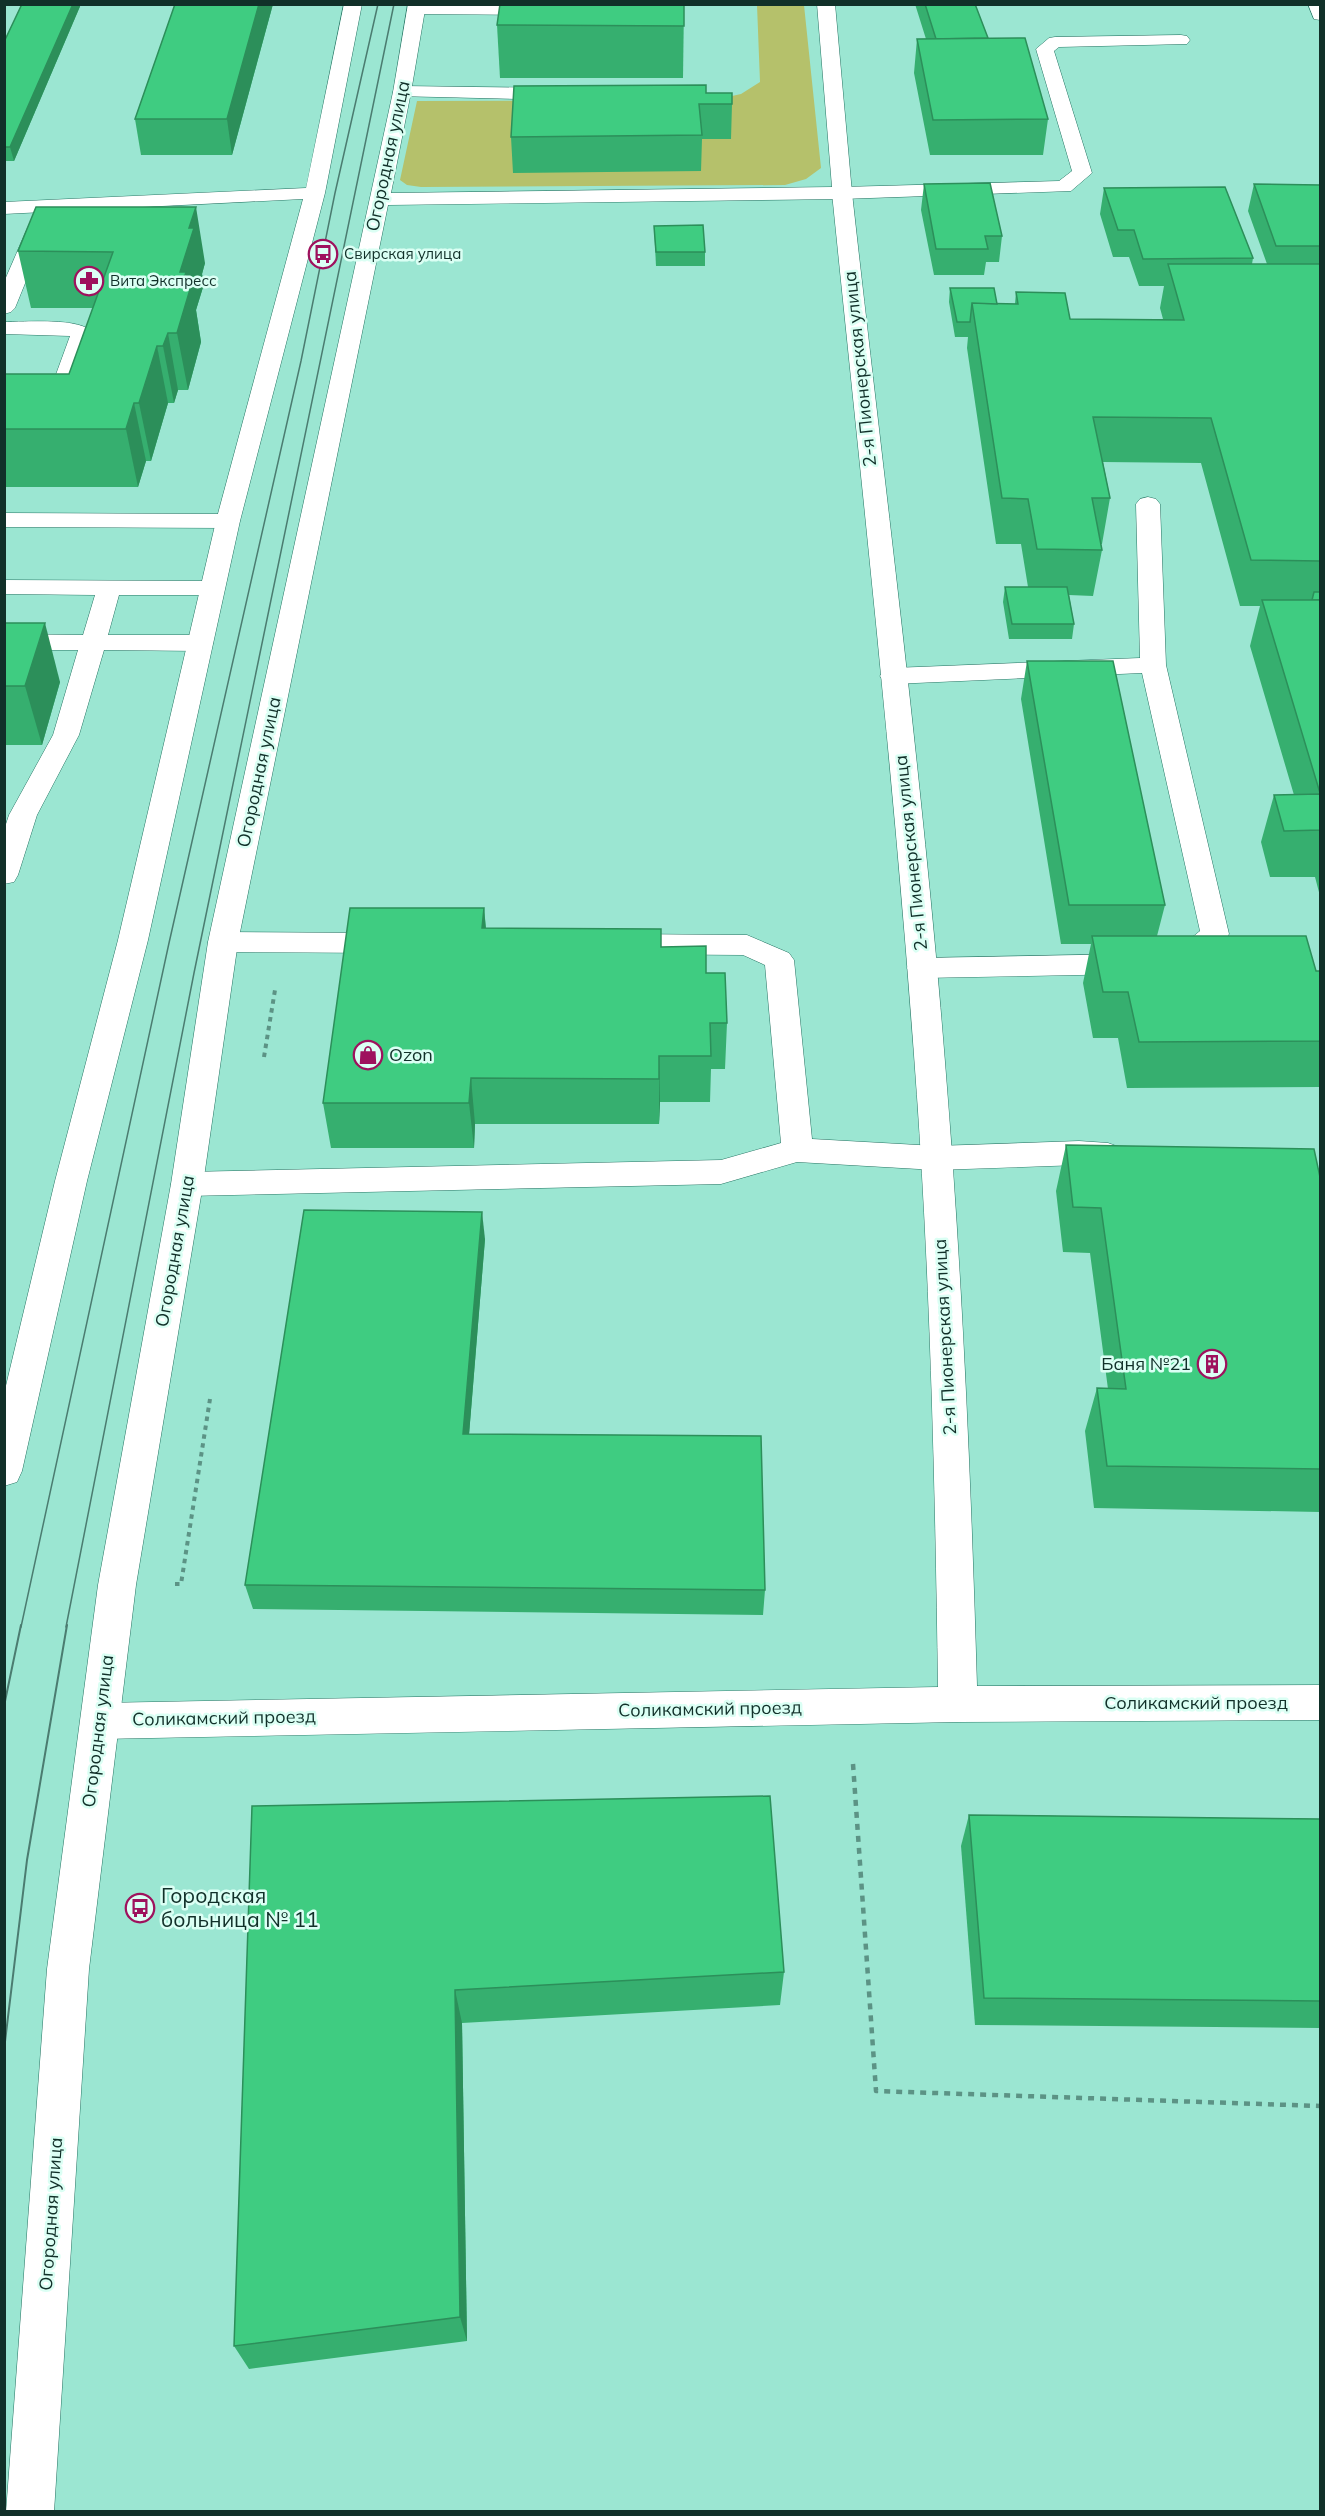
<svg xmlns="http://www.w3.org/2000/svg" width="1325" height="2516" font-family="Mulish,sans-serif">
  <rect width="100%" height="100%" fill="#9be6d2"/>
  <polygon fill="#b5c16b" points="757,5 804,5 821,168 806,179 785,185 421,187 407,185 400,180 417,101 714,100 741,94 760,82"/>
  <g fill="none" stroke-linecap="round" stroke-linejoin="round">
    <g stroke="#267463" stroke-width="1">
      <g id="lane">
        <polygon points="416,5 543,5 549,6 552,10 549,14 543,15 410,14 407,10 410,6"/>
        <polygon points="1181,35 1187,36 1190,40 1187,44 1059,47 1054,51 1092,173 1071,191 842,199 835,197 832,193 835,189 842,187 1059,181 1072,171 1036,49 1049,38 1055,37"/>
        <polygon points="402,86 559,88 566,90 568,94 566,98 559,100 395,96 393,92 395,88"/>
        <polygon points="38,221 45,223 48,227 15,308 11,312 4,314 4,282 28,227 31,223"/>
        <path d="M4,322C24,322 82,317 93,333L65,408L42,414H4V400L47,399L70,336L4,334Z"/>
        <path d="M1148,497L1156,499L1160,504L1166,665L1229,934C1222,946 1196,971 1183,973C1178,974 1173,971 1169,970L1164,963L1169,956L1200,931L1142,673L893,684L884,682L880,676L884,670L893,668L1140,658L1136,504L1140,499Z"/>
        <polygon points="4,513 228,514 236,516 240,521 236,526 228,528 4,527"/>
        <polygon points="4,580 212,581 221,583 224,588 221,593 212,595 119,595 108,635 200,635 209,638 213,643 209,648 200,651 104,650 79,735 37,815 18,875 14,882 4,884 4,830 9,815 53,735 78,650 4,650 4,634 83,635 95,595 4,594"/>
        <polygon points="223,932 389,933 399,936 404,943 399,950 389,953 223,952 213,949 208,942 213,935"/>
        <polygon points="617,934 747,935 789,953 794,960 812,1139 936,1146 1079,1141 1108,1143 1119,1147 1124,1155 1119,1163 1108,1167 1079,1165 936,1170 797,1162 721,1184 187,1196 176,1193 171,1184 176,1175 187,1172 721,1160 781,1143 765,965 743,955 617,954 607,951 602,944 607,937"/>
        <polygon points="1130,954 1140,957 1145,964 1140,971 1130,974 922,978 912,975 907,968 912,961 922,958"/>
      </g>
    </g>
    <g stroke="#267463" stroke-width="1">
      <g id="street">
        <polygon points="1308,4 1320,4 1320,20 1314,19"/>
        <path d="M842,187L849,189L852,193C884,482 922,772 945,1062C962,1270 971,1478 977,1686L1320,1685V1720L958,1722L100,1739L86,1734L81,1721L86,1708L100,1703L938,1687C935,1476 930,1265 914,1055C893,767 861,480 832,193L835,189Z"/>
      </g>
    </g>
    <g stroke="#267463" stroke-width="1">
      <g id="secondary">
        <polygon points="344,4 362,4 325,193 240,521 148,940 87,1181 22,1471 17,1482 4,1486 4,1394 55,1181 118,940 216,521 303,199 4,214 4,202 306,188"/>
        <polygon points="408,4 426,4 411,92 391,193 832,187 817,4 835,4 852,193 849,197 842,199 388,205 238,942 203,1184 136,1585 89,1969 54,2512 6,2512 47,1969 98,1585 171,1184 208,942 393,92"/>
      </g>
    </g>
    <g stroke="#5c9385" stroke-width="4" stroke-dasharray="4.5 4.5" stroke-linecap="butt">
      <polyline points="264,1057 275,990"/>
      <polyline points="175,1584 181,1584 210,1399"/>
    </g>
    <polyline stroke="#5c9385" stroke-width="4.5" stroke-dasharray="6 6" stroke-linecap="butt" points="853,1764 876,2091 1320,2106"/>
    <use href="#lane" fill="#fff" fill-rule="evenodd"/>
    <use href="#street" fill="#fff" fill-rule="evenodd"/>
    <use href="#secondary" fill="#fff" fill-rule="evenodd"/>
    <g stroke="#4b7c70" stroke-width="1.5">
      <polyline points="21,1627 169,943 301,361 335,193 378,4"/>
      <polyline points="66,1627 194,973 394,4"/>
    </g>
    <g stroke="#4b7c70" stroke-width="2">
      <polyline points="4,1706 21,1625"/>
      <polyline points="4,2050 27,1860 67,1625"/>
    </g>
  </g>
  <g fill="#36af6f">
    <polygon points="22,4 81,4 14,161 4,161 4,42"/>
    <polygon points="175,4 273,4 232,155 141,155 135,119"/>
    <polygon points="684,4 683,78 500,78 497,25"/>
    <polygon points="915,4 975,4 988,38 1048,119 1043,155 930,155 914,73 917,39 926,39"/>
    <polygon points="706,93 732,104 731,139 702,139 701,171 513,173 511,137"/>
    <polygon points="924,184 1002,236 999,262 986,262 984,275 934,275 921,210"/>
    <polygon points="1254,184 1320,185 1320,896 1315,877 1270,877 1261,842 1274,795 1294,795 1250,646 1260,606 1240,606 1201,463 1103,462 1110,498 1102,544 1101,544 1102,550 1093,596 1069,595 1074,624 1072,639 1009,639 1003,602 1005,587 1028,587 1021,544 996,544 967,348 968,337 955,337 949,302 950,288 997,304 1015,304 1016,292 1070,319 1163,319 1160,308 1164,286 1139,286 1129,257 1113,257 1100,214 1104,188 1253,258 1252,264 1267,264 1248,211"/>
    <polygon points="36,207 205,263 202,274 204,284 196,310 201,342 188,390 178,390 174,403 168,403 151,461 146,461 138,487 4,487 4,374 69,374 93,308 31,308 18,251"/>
    <polygon points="654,226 705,252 705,266 656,266"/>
    <polygon points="4,623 60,682 42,745 4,745"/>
    <polygon points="1027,661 1165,905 1157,936 1316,971 1320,971 1320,1087 1127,1088 1118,1038 1093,1038 1083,983 1091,944 1061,944 1021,699"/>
    <polygon points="484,908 486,928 661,947 706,973 727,1023 725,1069 711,1069 710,1102 660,1102 659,1124 475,1124 474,1148 331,1148 323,1103"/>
    <polygon points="1066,1145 1320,1177 1320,1512 1094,1508 1085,1431 1097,1388 1108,1389 1090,1253 1063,1252 1056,1191"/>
    <polygon points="485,1239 469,1434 765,1590 763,1615 253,1609 245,1585"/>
    <polygon points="252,1806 784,1972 780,2005 462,2023 467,2341 249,2369 234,2346"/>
    <polygon points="969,1815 1320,1819 1320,2028 975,2025 961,1846"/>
  </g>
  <g fill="#2c8f5a">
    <polygon points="73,4 81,4 14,161 10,147"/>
    <polygon points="259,4 273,4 232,155 227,119"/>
    <polygon points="196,207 205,263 202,274 204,284 196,310 201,342 188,390 177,333 180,272 189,228"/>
    <polygon points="168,333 178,390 174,403 163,346"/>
    <polygon points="157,346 168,403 151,461 139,403"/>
    <polygon points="134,403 146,461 138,487 126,429"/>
    <polygon points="45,623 60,682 42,745 25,686"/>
    <polygon points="484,908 488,955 482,928"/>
    <polygon points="659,1056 660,1102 659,1124"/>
    <polygon points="471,1078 475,1124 474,1148 469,1103"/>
    <polygon points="482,1212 485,1239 467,1460 463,1434"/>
    <polygon points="455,1990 462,2023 467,2341 460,2317"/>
  </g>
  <g fill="#3fcc81" stroke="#2c8f5a" stroke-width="1.5">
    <polygon points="22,4 73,4 10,147 4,147 4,42"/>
    <polygon points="175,4 259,4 227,119 135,119"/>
    <polygon points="500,4 684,4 684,26 497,25"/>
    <polygon points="925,4 975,4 988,38 936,39"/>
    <polygon points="1025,38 1048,119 933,120 917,39"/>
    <polygon points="706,85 706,93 732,93 732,104 699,104 702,135 511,137 514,86"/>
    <polygon points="990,183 1002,236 985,236 988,249 936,249 924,184"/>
    <polygon points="1254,184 1320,185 1320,246 1276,246"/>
    <polygon points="1225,187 1253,258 1143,259 1134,230 1118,230 1104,188"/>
    <polygon points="36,207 196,207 189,228 194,228 180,272 186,272 182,286 191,286 177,333 168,333 163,346 157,346 139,403 134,403 126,429 4,429 4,374 69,374 113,252 18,251"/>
    <polygon points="703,225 705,252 656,252 654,226"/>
    <polygon points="1168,264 1320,264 1320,561 1251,560 1211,418 1093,417 1110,498 1092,498 1102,550 1037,549 1028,499 1002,498 972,303 1018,304 1016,292 1065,293 1070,319 1184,320"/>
    <polygon points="950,288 994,288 997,304 972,303 970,322 957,322"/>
    <polygon points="1005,587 1067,587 1074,624 1012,624"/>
    <polygon points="1314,592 1320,592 1320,600 1312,600"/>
    <polygon points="1262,600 1320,600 1320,793"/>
    <polygon points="4,623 45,623 25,686 4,686"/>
    <polygon points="1027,661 1113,661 1165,905 1069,905"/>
    <polygon points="1320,794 1320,830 1284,831 1274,795"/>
    <polygon points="350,908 484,908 482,928 661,929 661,947 706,946 706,973 725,973 727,1023 710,1023 711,1056 659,1056 659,1079 471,1078 469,1103 323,1103"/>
    <polygon points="1092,936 1306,936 1316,971 1320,971 1320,1041 1139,1042 1128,992 1103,992"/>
    <polygon points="1066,1145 1314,1149 1320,1177 1320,1469 1107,1466 1097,1388 1126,1389 1101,1208 1073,1207"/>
    <polygon points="304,1210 482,1212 463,1434 761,1436 765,1590 245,1585"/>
    <polygon points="770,1796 784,1972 455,1990 460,2317 234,2346 252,1806"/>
    <polygon points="969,1815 1320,1819 1320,2001 984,1998"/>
  </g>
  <defs>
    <g id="bus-ring" transform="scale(1.5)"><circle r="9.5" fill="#dbfff4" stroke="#9e115d" stroke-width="1.5"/><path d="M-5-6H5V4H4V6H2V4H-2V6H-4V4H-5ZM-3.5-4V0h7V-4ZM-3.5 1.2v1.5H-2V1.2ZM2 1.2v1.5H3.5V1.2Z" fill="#9e115d"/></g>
    <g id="pharmacy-ring" transform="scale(1.5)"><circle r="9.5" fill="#dbfff4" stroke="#9e115d" stroke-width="1.5"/><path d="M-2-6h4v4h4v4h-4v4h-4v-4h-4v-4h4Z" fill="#9e115d"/></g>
    <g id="shop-ring" transform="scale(1.5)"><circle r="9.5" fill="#dbfff4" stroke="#9e115d" stroke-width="1.5"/><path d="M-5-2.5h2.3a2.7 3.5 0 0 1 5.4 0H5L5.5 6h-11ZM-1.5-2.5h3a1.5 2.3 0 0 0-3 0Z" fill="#9e115d"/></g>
    <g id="building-ring" transform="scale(1.5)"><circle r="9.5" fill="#dbfff4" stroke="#9e115d" stroke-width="1.5"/><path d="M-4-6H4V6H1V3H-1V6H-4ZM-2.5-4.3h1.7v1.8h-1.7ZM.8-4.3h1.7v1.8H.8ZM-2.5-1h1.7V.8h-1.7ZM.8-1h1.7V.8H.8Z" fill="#9e115d"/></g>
  </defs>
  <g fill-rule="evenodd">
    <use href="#bus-ring" x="323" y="254"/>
    <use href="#pharmacy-ring" x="89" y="281"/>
    <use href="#shop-ring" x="368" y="1055"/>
    <use href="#building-ring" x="1212" y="1364"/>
    <use href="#bus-ring" x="140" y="1908"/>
  </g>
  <g text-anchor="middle" stroke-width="5" stroke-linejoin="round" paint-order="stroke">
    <g font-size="15" fill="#113029" stroke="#dbfff4" text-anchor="start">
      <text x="344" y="259">Свирская улица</text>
      <text x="110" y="286">Вита Экспресс</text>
    </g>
    <g font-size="18" fill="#113029" stroke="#dbfff4">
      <text transform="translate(388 156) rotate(-78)" y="6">Огородная улица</text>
      <text transform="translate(860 369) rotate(-96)" y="6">2-я Пионерская улица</text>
      <text transform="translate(259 772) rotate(-78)" y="6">Огородная улица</text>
      <text transform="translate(911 853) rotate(-96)" y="6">2-я Пионерская улица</text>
      <text transform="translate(175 1251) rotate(-80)" y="6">Огородная улица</text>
      <text transform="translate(945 1337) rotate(-93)" y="6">2-я Пионерская улица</text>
      <text x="1196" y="1709">Соликамский проезд</text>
      <text transform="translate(710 1709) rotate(-1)" y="6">Соликамский проезд</text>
      <text transform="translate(224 1718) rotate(-1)" y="6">Соликамский проезд</text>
      <text transform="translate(98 1731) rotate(-83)" y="6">Огородная улица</text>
      <text transform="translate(51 2214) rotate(-86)" y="6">Огородная улица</text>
    </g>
    <g font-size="18" fill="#113029" stroke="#dbfff4" text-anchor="start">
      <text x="389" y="1061">Ozon</text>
      <text x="1191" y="1370" text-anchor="end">Баня №21</text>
    </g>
    <g font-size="21" fill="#113029" stroke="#dbfff4" text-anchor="start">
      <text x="161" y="1903">Городская<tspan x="161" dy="24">больница № 11</tspan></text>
    </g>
  </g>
  <rect width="1325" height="2516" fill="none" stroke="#113029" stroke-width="12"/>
</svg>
